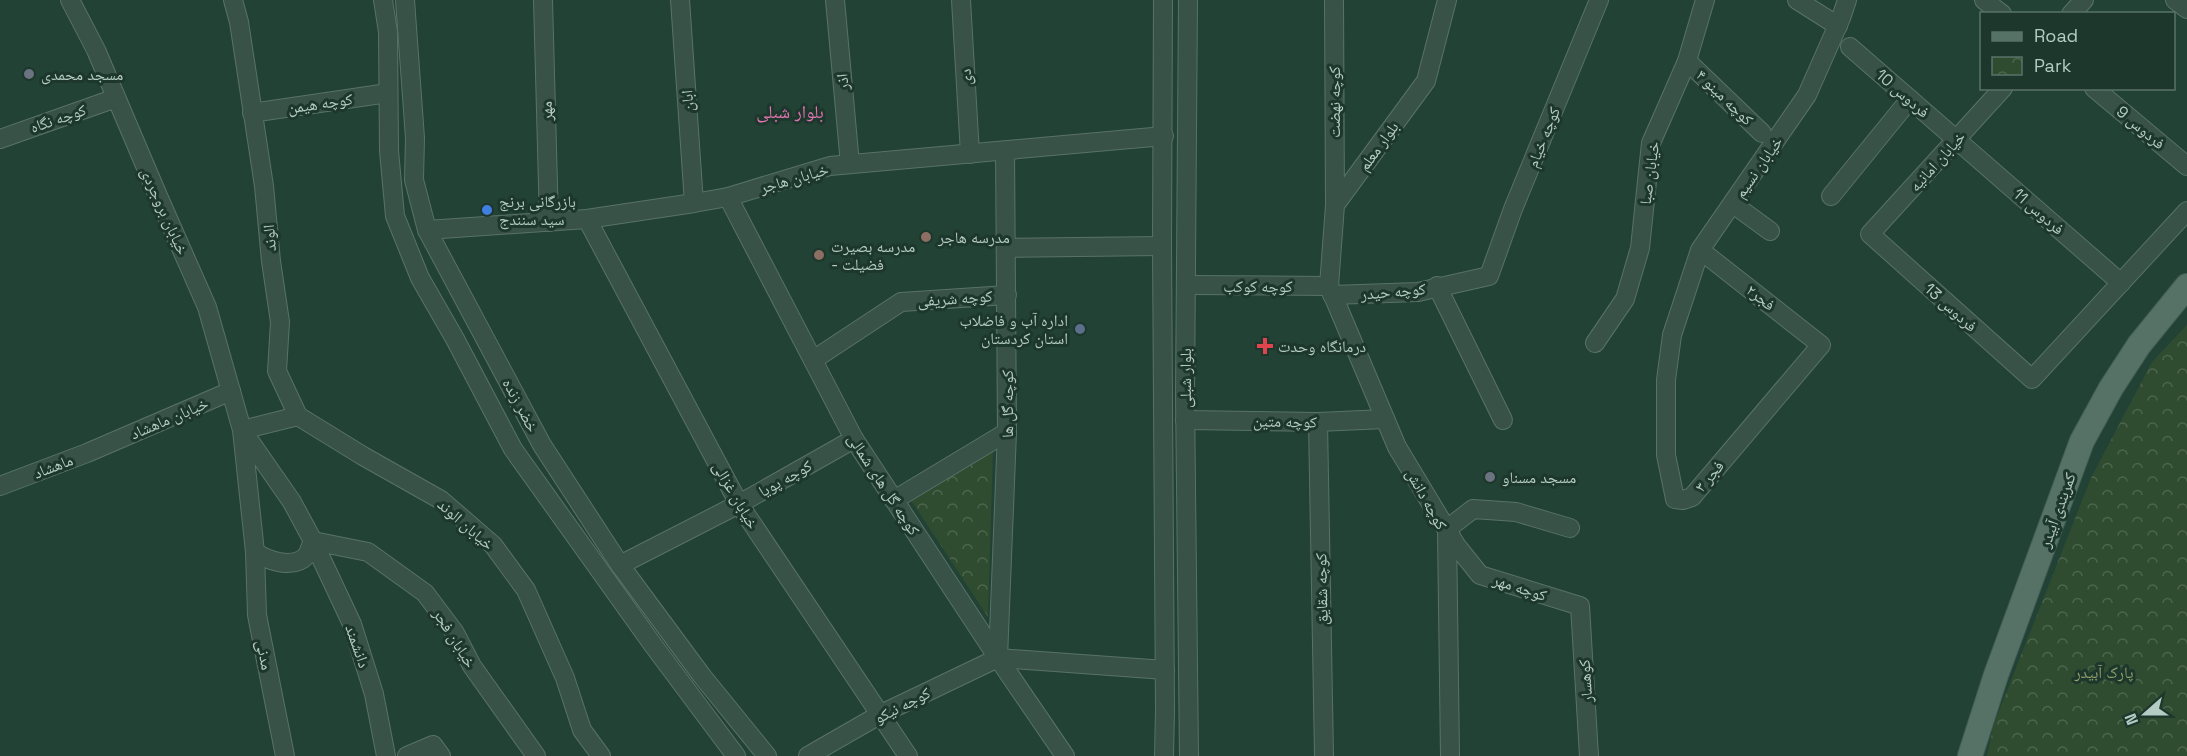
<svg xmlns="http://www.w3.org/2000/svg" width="2187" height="756" font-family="'Space Grotesk','Noto Naskh Arabic',sans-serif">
  <defs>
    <pattern id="park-crowns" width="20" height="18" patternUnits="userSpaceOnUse" patternTransform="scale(1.5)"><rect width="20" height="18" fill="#304c30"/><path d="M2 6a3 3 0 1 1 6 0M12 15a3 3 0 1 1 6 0" fill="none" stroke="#4c654c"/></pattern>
  </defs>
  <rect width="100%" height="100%" fill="#234236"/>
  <g fill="url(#park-crowns)">
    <polygon points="2187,325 2187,756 1987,756 1994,724 2091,478 2152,362"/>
    <polygon points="993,444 988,617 907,494"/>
  </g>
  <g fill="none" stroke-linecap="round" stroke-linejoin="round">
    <g stroke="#597269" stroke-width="20">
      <g id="minor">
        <path d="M70,0L96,50L158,196L207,307L242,430L255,552C268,561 294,570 307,555C309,552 311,545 313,541L292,502L242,430"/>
        <polyline points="233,0 239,22 264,186 271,261 280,322 277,371 298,416"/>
        <polyline points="383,0 388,32 389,151 395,216 420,278 455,339 513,449 653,645 736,756"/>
        <polyline points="405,0 415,138 414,180 427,230 542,445 620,565 702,676 767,756"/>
        <polyline points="543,0 549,222"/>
        <polyline points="680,0 694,203"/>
        <polyline points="835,0 850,164"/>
        <polyline points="961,0 970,154"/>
        <polyline points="1163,0 1162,246 1165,711 1164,756"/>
        <polyline points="1188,0 1185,396 1189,756"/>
        <polyline points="1334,0 1335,205"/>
        <polyline points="1447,0 1426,81 1335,205 1329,286 1397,447 1456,545 1480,575 1580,606 1589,756"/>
        <polyline points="1797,0 1838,26"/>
        <polyline points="1984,0 2002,14"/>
        <polyline points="2175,0 2187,9"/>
        <polyline points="2071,14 2084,0"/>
        <polyline points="1850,47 2121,283"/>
        <polyline points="1687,61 1762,133"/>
        <polyline points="2003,88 1870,234 2032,379 2187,211"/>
        <polyline points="2094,88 2187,166"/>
        <polyline points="252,113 388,93"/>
        <polyline points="0,139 116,98"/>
        <polyline points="1831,196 1910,99"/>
        <polyline points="728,197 854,439 998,658 1065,756"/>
        <polyline points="1733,204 1770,231"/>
        <polyline points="587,219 739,504 908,756"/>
        <polyline points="427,230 587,219 694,203 728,197 830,166 1164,136"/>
        <polyline points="1006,248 1162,246"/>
        <polyline points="1700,250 1821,345 1692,497 1683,500 1675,499 1666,455 1666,380 1672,335 1700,250 1807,95 1841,18 1847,0"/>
        <polyline points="1186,285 1329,286"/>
        <polyline points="1437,286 1503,420"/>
        <polyline points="1332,295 1418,292 1489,276 1513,209 1599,0"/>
        <polyline points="1595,343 1625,299 1640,248 1651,143 1687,61 1705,0"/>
        <polyline points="813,360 901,302 1007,295"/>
        <polyline points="298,416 363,456 441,500 493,545 526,590 565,678 582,730 601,756"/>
        <polyline points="1185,420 1318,422 1385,419"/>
        <polyline points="1318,422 1324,756"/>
        <polyline points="242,430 298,416"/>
        <polyline points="0,486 87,453 231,391"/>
        <polyline points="894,500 1007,432"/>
        <polyline points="1447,529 1473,509 1516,512 1570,528"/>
        <polyline points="1447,530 1450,756"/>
        <polyline points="313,541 368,552 425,593 455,633 472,666 536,756"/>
        <polyline points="313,541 352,624 374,694 386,756"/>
        <polyline points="255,552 257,615 285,756"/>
        <polyline points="620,565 739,504 854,439"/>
        <polyline points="998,658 1007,432 1005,151"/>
        <polyline points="998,658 1165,670"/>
        <polyline points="407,756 433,745 441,756"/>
        <polyline points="808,756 881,714 998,658"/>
      </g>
    </g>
    <g stroke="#445e54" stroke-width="26">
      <polyline id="major" points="1970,756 1996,675 2082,441 2111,388 2139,345 2187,286"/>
    </g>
    <use href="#minor" stroke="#385248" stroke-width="18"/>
    <use href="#major" stroke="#567267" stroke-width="24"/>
  </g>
  <g fill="#6b7280" stroke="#1d372d" stroke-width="2">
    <circle cx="29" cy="74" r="6"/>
    <circle cx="1490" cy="477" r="6"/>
  </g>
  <circle fill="#3f7fe0" stroke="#1d372d" stroke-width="2" cx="487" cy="210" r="6"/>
  <g fill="#8d6e63" stroke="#1d372d" stroke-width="2">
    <circle cx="926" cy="237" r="6"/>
    <circle cx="819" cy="255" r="6"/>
  </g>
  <circle fill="#5c6f8a" stroke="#1d372d" stroke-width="2" cx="1080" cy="329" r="6"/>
  <path fill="#e0444e" stroke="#1d372d" stroke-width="2" d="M1262 337h6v6h6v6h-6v6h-6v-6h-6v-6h6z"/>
  <g text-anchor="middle" stroke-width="6" stroke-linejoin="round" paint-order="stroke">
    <g font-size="16" fill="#b4ccc4" stroke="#1d372d" text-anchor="start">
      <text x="41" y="80">مسجد محمدی</text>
      <text x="499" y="207">بازرگانی برنج<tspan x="499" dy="18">سید سنندج</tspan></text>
      <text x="938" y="243">مدرسه هاجر</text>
      <text x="831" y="252">مدرسه بصیرت<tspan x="831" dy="18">- فضیلت</tspan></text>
      <text x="1068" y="326" text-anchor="end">اداره آب و فاضلاب<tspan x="1068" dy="18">استان کردستان</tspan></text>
      <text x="1278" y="352">درمانگاه وحدت</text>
      <text x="1502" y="483">مسجد مسناو</text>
    </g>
    <g font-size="16" fill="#b4ccc4" stroke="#1d372d">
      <text transform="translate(965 77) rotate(-93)" y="6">دی</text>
      <text transform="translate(842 82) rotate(-95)" y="6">اذر</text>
      <text transform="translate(1903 93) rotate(41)" y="6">فردوس 10</text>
      <text transform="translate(1725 97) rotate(44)" y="6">کوچه مینو ۴</text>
      <text transform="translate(687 101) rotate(-94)" y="6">ابان</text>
      <text transform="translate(1334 102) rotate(-90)" y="6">کوچه نهضت</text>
      <text transform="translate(320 103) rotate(-8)" y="6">کوچه هیمن</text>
      <text transform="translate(546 111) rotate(-92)" y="6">مهر</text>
      <text transform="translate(58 118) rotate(-19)" y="6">کوچه نگاه</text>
      <text transform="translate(2141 127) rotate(40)" y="6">فردوس 9</text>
      <text transform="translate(1543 137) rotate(-68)" y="6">کوچه خیام</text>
      <text transform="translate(1378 146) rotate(-54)" y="6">بلوار معلم</text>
      <text transform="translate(1937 161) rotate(-48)" y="6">خیابان امانیه</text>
      <text transform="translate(1758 167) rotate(-55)" y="6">خیابان نسیم</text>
      <text transform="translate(1649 173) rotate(-82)" y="6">خیابان صبا</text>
      <text transform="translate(794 178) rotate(-16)" y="6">خیابان هاجر</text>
      <text transform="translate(165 211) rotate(66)" y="6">خیابان بروجردی</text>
      <text transform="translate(2039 211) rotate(41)" y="6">فردوس 11</text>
      <text transform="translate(269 238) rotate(-94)" y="6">الوند</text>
      <text x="1258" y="292">کوچه کوکب</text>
      <text transform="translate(1393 291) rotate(-5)" y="6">کوچه حیدر</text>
      <text transform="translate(1761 297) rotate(38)" y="6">فجر۲</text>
      <text transform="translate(955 298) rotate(-4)" y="6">کوچه شریفی</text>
      <text transform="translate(1951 307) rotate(42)" y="6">فردوس 13</text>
      <text transform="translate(1185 378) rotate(-90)" y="6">بلوار شبلی</text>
      <text transform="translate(1007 404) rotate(-90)" y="6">کوچه گل ها</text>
      <text transform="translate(521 405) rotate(62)" y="6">خضر زنده</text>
      <text transform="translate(169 418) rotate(-23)" y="6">خیابان ماهشاد</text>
      <text transform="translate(1285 421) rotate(1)" y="6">کوچه متین</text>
      <text transform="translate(53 466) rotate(-21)" y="6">ماهشاد</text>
      <text transform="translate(1709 476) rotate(-50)" y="6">فجر ۳</text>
      <text transform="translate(785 478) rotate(-29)" y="6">کوچه پویا</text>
      <text transform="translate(884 484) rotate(57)" y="6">کوچه گل های شمالی</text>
      <text transform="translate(736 495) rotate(60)" y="6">خیابان غزالی</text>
      <text transform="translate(1427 499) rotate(61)" y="6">کوچه دانش</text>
      <text transform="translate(2057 510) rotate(-70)" y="6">کمربندی آبیدر</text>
      <text transform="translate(466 524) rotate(41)" y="6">خیابان الوند</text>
      <text transform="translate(1520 587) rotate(18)" y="6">کوچه مهر</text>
      <text transform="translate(1321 589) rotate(-91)" y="6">کوچه شقایق</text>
      <text transform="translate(455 638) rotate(58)" y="6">خیابان فجر</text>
      <text transform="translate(358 646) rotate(71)" y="6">دانشمند</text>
      <text transform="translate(265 655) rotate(79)" y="6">مدنی</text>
      <text transform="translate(1585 681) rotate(-94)" y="6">کوهسار</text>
      <text transform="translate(902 705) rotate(-27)" y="6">کوچه نیکو</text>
    </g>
    <g font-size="16" fill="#919f6a" stroke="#1d372d">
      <text x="2104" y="678">پارک آبیدر</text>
    </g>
    <g font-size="18" fill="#e375b1" stroke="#1d372d">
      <text x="790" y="118">بلوار شبلی</text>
    </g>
  </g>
  <rect x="1980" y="12" width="195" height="78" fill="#1d372d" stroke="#597369" stroke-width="1.5"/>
  <rect x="1992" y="32" width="30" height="9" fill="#567267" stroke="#597369" stroke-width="1.5"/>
  <text x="2034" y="42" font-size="18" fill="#b4ccc4">Road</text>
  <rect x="1992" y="57" width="30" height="18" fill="url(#park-crowns)" stroke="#597369" stroke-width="1.5"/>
  <text x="2034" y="72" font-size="18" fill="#b4ccc4">Park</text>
  <g transform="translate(2145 714) rotate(249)" stroke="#1d372d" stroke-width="4.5" paint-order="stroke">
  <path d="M0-4.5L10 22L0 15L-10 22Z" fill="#b4ccc4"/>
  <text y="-9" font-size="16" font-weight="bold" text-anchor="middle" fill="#b4ccc4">N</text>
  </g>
</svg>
